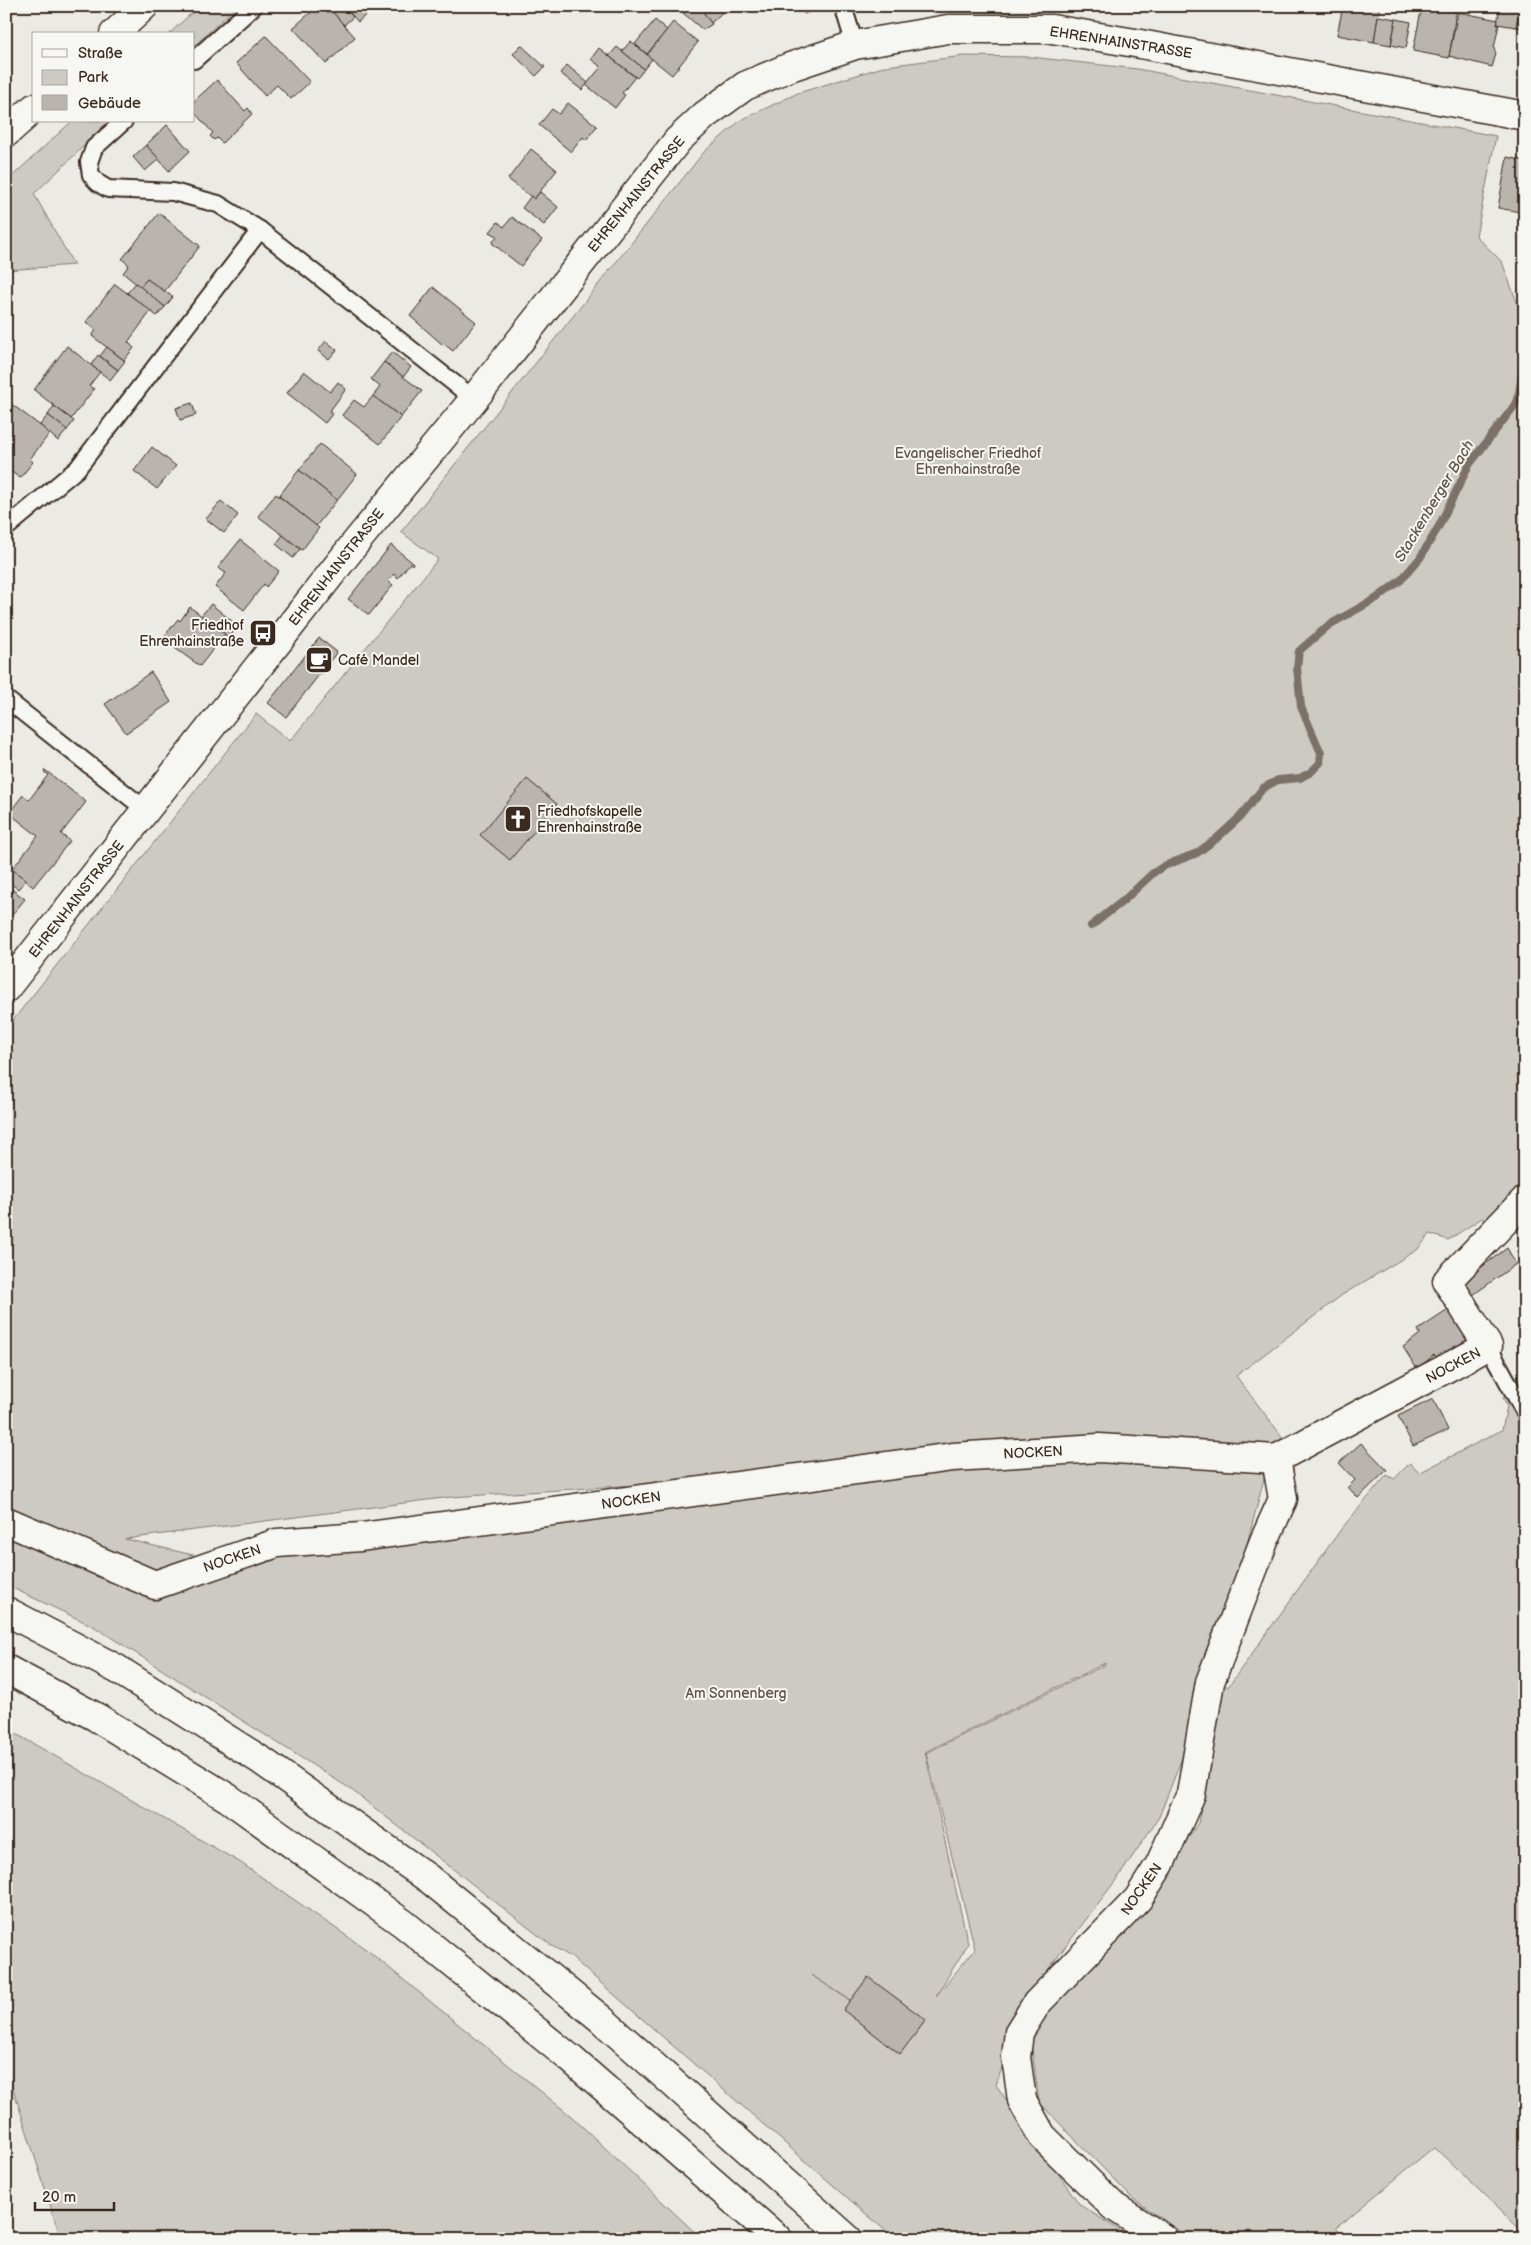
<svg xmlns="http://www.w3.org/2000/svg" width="1531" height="2245" font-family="'Balsamiq Sans',sans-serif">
  <rect width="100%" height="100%" fill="#ebeae5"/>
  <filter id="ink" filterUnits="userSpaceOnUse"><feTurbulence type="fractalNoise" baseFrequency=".02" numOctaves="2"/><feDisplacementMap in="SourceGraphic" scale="10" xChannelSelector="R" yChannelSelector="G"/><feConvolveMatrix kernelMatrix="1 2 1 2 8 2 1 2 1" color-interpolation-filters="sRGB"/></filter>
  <g filter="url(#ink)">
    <g fill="#cdcac4" stroke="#847a71" fill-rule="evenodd">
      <polygon points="199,6 237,6 194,46 194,34 169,34"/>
      <path d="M964,56L1031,57L1137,69L1496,136L1476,236L1502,262L1522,316L1525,317V1180L1493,1221L1482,1218L1448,1240L1430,1234L1417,1250L1342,1295L1236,1376L1290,1447L973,1448L667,1483L451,1497L125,1539L244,1567L241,1562L547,1518L958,1463L1100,1453L1101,1455L1267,1468L1208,1691L1159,1817L1122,1872L1025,2000L996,2085L1080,2205L1133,2239H895L571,1957L552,1946L349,1788L93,1626L6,1585V1029L256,714L290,741L438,559L401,532L704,152L741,120L798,93L886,66ZM1105,1663V1665L926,1753L975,1949L936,1996L968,1944L925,1752ZM811,1975L904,2034V2035H903Z"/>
      <polygon points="72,121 110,121 34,194 74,265 6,270 6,182"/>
      <polygon points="1525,1396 1525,2234 1434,2147 1336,2228 1347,2239 1191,2239 1131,2197 1039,2102 1031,2042 1051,2006 1154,1890 1198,1823 1223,1684 1228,1687 1342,1528 1387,1475 1394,1479 1410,1463 1419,1473 1502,1430 1507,1406 1503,1397"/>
      <polygon points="6,1728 241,1863 367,1950 571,2116 702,2239 61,2239 6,2066"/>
    </g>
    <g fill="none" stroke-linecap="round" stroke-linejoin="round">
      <polyline stroke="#7c7167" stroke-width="8" points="1091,926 1123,901 1153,873 1164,866 1197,853 1216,839 1240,817 1263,788 1278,780 1300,778 1311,772 1320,763 1321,753 1301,707 1297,668 1299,651 1329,625 1377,598 1401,580 1420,558 1439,526 1469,465 1515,405 1519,393 1523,369 1525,367"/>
    </g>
    <g fill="#bab4ae" stroke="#3b2a1e">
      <polygon points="318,6 327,6 355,37 326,64 293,28"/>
      <polygon points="332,6 344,6 353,17 344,25 330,9"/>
      <polygon points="344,6 366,6 370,11 358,22"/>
      <polygon points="693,6 695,9 699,6 712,24 703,30 683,13"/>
      <polygon points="699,6 729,6 711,23"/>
      <polygon points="802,6 814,6 815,10 804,14"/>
      <polygon points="1343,6 1380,6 1374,42 1337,35"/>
      <polygon points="1422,6 1456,12 1449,58 1413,51"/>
      <polygon points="1500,6 1520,6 1516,27 1497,24"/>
      <polygon points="1520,6 1525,6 1525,28 1516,27"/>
      <polygon points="1458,12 1498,20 1497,24 1499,24 1494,48 1496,54 1492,67 1449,56"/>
      <polygon points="1378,16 1396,19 1391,45 1374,42"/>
      <polygon points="1396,19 1411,22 1406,48 1391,45"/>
      <polygon points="655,20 667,30 647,54 635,44"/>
      <polygon points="673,22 698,42 672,75 647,55"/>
      <polygon points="266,36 310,82 291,99 277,85 265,96 236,63"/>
      <polygon points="631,41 652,59 644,69 622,51"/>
      <polygon points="521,45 545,67 536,76 513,54"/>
      <polygon points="617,47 644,69 637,78 609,56"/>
      <polygon points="599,48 635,77 622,93 625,95 615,108 586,85 601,67 591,59"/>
      <polygon points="567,65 588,83 582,90 560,73"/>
      <polygon points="217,80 245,111 248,108 252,114 222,143 217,138 214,140 210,136 213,133 194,112 194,101"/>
      <polygon points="568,103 597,126 586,140 583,137 571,152 539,125 552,109 559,114"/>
      <polygon points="167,125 190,151 169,171 146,145"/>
      <polygon points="146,145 159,159 145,171 133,157"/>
      <polygon points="531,149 557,170 534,199 508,179"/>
      <polygon points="1507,157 1525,161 1525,201 1522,201 1520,212 1498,208"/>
      <polygon points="540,192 558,207 544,225 522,208 531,196 534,199"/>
      <polygon points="159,213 200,246 164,292 147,279 140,287 123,273 129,265 122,259"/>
      <polygon points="512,217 542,240 521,266 492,243 497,236 490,232 498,222 504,227"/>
      <polygon points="147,279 173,297 165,307 140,287"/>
      <polygon points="136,283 165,307 157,316 127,293"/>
      <polygon points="115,284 151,311 128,342 134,348 124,360 92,336 96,330 86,322"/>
      <polygon points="433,287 476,322 453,351 444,344 443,345 410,316"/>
      <polygon points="326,341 337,350 329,359 318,351"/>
      <polygon points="67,346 100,372 89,386 94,389 71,419 34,390"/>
      <polygon points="107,347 125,361 118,370 100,356"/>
      <polygon points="392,352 411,367 403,377 384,362"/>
      <polygon points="98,355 118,370 110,380 91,365"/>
      <polygon points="384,362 422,391 401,417 373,396 380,387 371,379"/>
      <polygon points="304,371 330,392 338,382 346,389 329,412 332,414 325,423 287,393"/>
      <polygon points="373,396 401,417 380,444 342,415 354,400 364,407"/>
      <polygon points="6,400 50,433 30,459 33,462 20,478 6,468 6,428 8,426 6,425"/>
      <polygon points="192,403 196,415 180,420 176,408"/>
      <polygon points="54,406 74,421 67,430 48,415"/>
      <polygon points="48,415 67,430 58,441 40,425"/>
      <polygon points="320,444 357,474 337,500 299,470"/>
      <polygon points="152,447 176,466 157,489 134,471"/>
      <polygon points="299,470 337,500 316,526 279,496"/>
      <polygon points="276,494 319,528 302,550 258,516"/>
      <polygon points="221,501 238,515 224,533 206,519"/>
      <polygon points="283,535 300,549 293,558 276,544"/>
      <polygon points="240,540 279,571 266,587 264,584 244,610 215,587 226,573 218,568"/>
      <polygon points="391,545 413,563 412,565 410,563 398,578 394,574 388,581 393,585 369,615 348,599"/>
      <polygon points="211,604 238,626 229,638 201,616"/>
      <polygon points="190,607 225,634 200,666 162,639 178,619 180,621"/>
      <polygon points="319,638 337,652 286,717 268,703"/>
      <polygon points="151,672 171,702 126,733 105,704"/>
      <polygon points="45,770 86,802 61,834 70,841 33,887 12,869 38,836 9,813 23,795 29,800 48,775 44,772"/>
      <polygon points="527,779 557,804 510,860 480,835"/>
      <polygon points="9,867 26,880 18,889 6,880 6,869"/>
      <polygon points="6,885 25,899 6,922"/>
      <polygon points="1507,1248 1516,1264 1473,1295 1464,1280"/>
      <polygon points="1451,1308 1472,1340 1439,1360 1434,1355 1417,1369 1403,1347 1420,1334 1418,1330"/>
      <polygon points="1433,1399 1448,1430 1413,1446 1398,1416"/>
      <polygon points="1361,1443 1387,1470 1358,1498 1348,1487 1355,1480 1339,1463"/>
      <polygon points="868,1977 926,2020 900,2054 843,2010"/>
      <polygon points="6,2206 11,2223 6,2225"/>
    </g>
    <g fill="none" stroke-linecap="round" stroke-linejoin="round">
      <g stroke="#3b2a1e" stroke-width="20">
        <g id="service">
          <polyline points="843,6 855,45"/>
          <polyline points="194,60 254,6"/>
          <polyline points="124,121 94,148 89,162 91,175 98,183 108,189 173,192 218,204 260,230 474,399"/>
          <polyline points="6,528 77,469 260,230"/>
          <polyline points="6,699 146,810"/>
          <polyline points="1488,1346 1525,1413"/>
        </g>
      </g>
      <g stroke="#3b2a1e" stroke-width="31">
        <g id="minor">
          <polyline points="6,988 357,541 474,399 678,140 705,115 745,86 790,67 855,45 948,29 1052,29 1135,43 1525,116"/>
          <polyline points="6,1521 155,1585 277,1543 361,1537 953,1457 1099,1448 1276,1459 1488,1346 1447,1281 1525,1200"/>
          <polyline points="1164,2239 1113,2206 1042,2136 1022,2100 1016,2057 1019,2032 1037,2003 1138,1899 1160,1864 1191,1794 1210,1682 1264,1541 1283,1499 1276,1459"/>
        </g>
      </g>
      <g stroke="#3b2a1e" stroke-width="31">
        <g id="primary">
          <polyline points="114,34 144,6"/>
          <polyline points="6,133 34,108"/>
        </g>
      </g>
      <g stroke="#3b2a1e" stroke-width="31">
        <g id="motorway">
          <polyline points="6,1611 117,1669 262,1761 429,1879 601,2019 848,2239"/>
          <polyline points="6,1669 96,1717 228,1798 404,1924 571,2059 778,2239"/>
        </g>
      </g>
      <use href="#service" stroke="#f6f6f2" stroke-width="16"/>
      <use href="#minor" stroke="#f6f6f2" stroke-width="28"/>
      <use href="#primary" stroke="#f6f6f2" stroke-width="28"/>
      <use href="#motorway" stroke="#f6f6f2" stroke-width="28"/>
    </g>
  </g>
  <defs>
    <g id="bus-square" transform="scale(1.4375)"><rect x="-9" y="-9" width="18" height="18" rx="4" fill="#3b2a1e" stroke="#f6f6f2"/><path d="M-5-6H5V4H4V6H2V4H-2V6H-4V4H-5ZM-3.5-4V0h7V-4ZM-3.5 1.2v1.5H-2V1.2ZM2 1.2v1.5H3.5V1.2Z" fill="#fff"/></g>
    <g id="cafe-square" transform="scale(1.4375)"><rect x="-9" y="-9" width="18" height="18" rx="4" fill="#3b2a1e" stroke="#f6f6f2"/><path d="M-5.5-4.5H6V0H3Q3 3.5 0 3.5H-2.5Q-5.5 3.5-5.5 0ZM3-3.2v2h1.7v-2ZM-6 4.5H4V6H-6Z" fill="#fff"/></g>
    <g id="church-square" transform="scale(1.4375)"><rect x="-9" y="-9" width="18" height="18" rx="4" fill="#3b2a1e" stroke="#f6f6f2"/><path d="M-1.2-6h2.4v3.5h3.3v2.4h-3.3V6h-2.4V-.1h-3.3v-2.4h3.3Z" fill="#fff"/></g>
  </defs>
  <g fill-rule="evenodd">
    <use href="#bus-square" x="263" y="633"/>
    <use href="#cafe-square" x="319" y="660"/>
    <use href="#church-square" x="518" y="819"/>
  </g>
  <g text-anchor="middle" stroke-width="4" stroke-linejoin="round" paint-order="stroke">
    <g font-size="14" fill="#3b2a1e" stroke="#f6f6f2">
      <text transform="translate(1121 42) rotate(9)" y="5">EHRENHAINSTRASSE</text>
      <text transform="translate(636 194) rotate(-51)" y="5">EHRENHAINSTRASSE</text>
      <text transform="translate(336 567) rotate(-52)" y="5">EHRENHAINSTRASSE</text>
      <text transform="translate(76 899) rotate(-52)" y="5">EHRENHAINSTRASSE</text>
      <text transform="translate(1453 1365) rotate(-28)" y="5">NOCKEN</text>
      <text transform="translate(1033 1452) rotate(-3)" y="5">NOCKEN</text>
      <text transform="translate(631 1500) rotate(-8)" y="5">NOCKEN</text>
      <text transform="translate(232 1558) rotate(-19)" y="5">NOCKEN</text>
      <text transform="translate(1141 1889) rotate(-55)" y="5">NOCKEN</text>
    </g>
    <g font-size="14" fill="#605248" stroke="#f6f6f2">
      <text x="968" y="458">Evangelischer Friedhof<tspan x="968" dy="16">Ehrenhainstraße</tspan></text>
      <text x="736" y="1698">Am Sonnenberg</text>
    </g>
    <g font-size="14" fill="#3b2a1e" stroke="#f6f6f2" text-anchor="start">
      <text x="244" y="630" text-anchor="end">Friedhof<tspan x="244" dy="16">Ehrenhainstraße</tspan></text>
      <text x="338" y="665">Café Mandel</text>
      <text x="537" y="816">Friedhofskapelle<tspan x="537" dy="16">Ehrenhainstraße</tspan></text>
    </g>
    <g font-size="15" font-style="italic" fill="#615449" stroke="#f6f6f2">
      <text transform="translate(1434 501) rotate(-59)" y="5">Stackenberger Bach</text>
    </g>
  </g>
  <rect width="1531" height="2245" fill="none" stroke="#f6f6f2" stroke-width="25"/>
  <rect x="12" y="12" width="1506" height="2220" fill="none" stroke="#3b2a1e" stroke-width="2" filter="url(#ink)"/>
  <rect x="32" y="32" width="162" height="90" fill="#f6f6f2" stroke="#aba49d"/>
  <rect x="42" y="49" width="25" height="8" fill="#f6f6f2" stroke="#aba49d"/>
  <text x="78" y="58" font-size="15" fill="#3b2a1e">Straße</text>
  <rect x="42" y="70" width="25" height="15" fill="#cdcac4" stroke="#aba49d"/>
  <text x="78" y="82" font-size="15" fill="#3b2a1e">Park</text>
  <rect x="42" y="95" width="25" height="15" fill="#bab4ae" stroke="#aba49d"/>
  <text x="78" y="108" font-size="15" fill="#3b2a1e">Gebäude</text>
  <path d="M35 2202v8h79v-8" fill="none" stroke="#3b2a1e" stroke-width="2.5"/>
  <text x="42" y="2202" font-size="15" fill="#3b2a1e" stroke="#f6f6f2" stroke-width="4" paint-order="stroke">20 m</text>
</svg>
